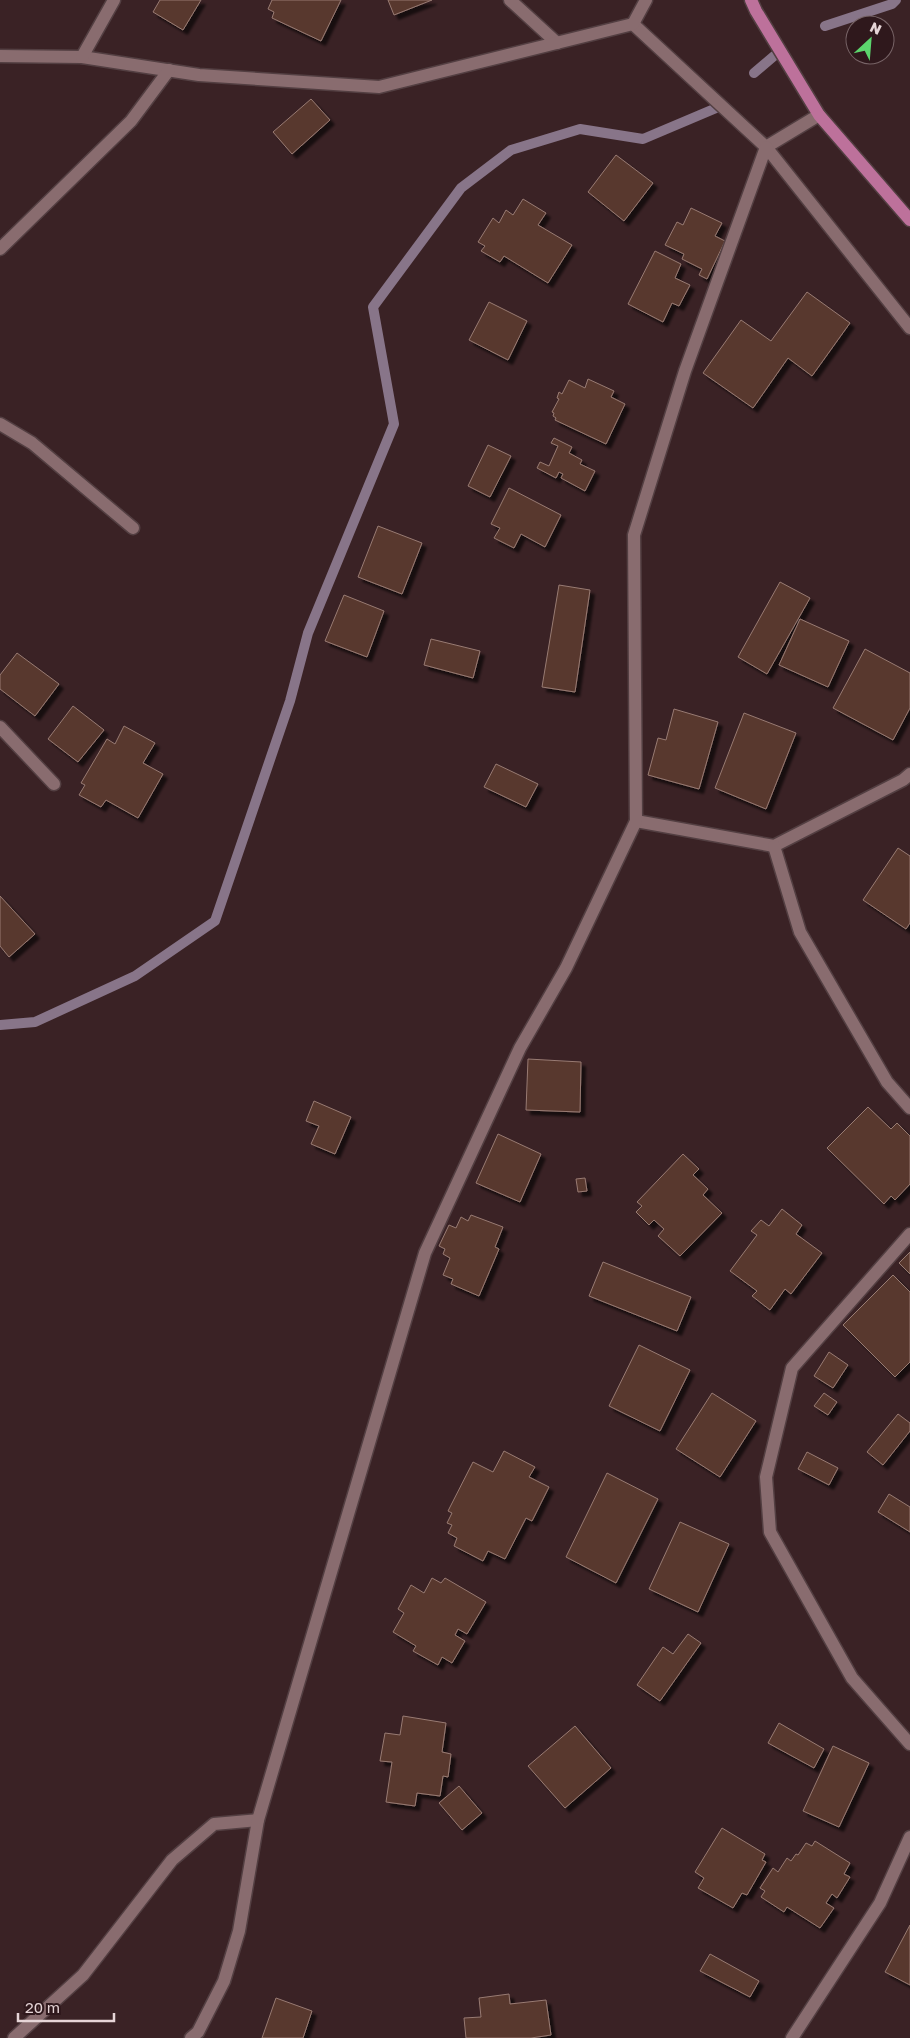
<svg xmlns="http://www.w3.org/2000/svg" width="910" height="2038" font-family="'Golos Text',sans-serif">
  <defs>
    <filter id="shadow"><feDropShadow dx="4.5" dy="4.5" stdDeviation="1" flood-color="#0009"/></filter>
  </defs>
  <rect width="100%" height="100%" fill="#3a2225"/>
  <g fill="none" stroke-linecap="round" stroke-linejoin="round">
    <g stroke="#887589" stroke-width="10">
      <polyline points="825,26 892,4 896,0"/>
      <polyline points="754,73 774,56"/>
      <polyline points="0,1025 35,1022 135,976 215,921 290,701 308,633 394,424 373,307 461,188 511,150 580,129 643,139 721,106"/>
    </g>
  </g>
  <g fill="#58372d" stroke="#987b73" filter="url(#shadow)">
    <polygon points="160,0 201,0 183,30 153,12"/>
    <polygon points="272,0 341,0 321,41 272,18 274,12 268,9"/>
    <polygon points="388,0 432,0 394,15"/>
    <polygon points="311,99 330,120 292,154 273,132"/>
    <polygon points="616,155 653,183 624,221 588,192"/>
    <polygon points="523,199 546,213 538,225 572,245 548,283 504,256 500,262 481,251 485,246 478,242 493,218 499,223 506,210 513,215"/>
    <polygon points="691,208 722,223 715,236 725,241 707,279 699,275 702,269 682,259 684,254 665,245 677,222 683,225"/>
    <polygon points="655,251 681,264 675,278 690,285 679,306 672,303 663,322 628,304"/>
    <polygon points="807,292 850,323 812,376 788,358 753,408 703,373 741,320 771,341"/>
    <polygon points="489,302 527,321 508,360 469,340"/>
    <polygon points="588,379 614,391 611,397 625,404 606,444 555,420 556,418 553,416 554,413 552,412 559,399 557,398 559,392 562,394 569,380 585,388"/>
    <polygon points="554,438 572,447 569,453 582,460 580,464 595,471 585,491 561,478 563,474 559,472 556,478 537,468 540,462 549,466 558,446 551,443"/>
    <polygon points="488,445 511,456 490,497 468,486"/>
    <polygon points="509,488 561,515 545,547 521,534 514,548 494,538 500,528 491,524"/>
    <polygon points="378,526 422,543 402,594 358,577"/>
    <polygon points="780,582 810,598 767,674 738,657"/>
    <polygon points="559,585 590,590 575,692 542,687"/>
    <polygon points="344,595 384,611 367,657 325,641"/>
    <polygon points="800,619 849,641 828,687 779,665"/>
    <polygon points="431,639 480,651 473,678 424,665"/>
    <polygon points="865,649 910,673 910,708 893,740 833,708"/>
    <polygon points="17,653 59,684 35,716 0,689 0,675"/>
    <polygon points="73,706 104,730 78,762 48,739"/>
    <polygon points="674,709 718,722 699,789 648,775 658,738 666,740"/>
    <polygon points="744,713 796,733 766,809 715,788"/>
    <polygon points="124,726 155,743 143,763 163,774 138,818 106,800 101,807 79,795 85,785 81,783 107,739 115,744"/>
    <polygon points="496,764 538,784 526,807 484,787"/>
    <polygon points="898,848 910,856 910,923 906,929 863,900"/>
    <polygon points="0,896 35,934 9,957 0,946"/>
    <polygon points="528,1059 581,1062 580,1112 526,1110"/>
    <polygon points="314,1101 351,1117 335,1154 311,1144 319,1126 306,1121"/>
    <polygon points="868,1107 891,1129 897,1123 910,1136 910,1184 895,1200 891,1196 884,1204 827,1148"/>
    <polygon points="498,1134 541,1154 520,1202 476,1183"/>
    <polygon points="683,1154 699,1169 693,1175 708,1189 703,1195 722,1213 680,1256 658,1236 664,1229 654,1220 649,1225 636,1212 642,1206 637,1202"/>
    <polygon points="585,1178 587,1191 578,1192 576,1179"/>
    <polygon points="782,1209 802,1225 796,1234 822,1253 791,1294 785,1289 770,1310 752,1296 757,1291 730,1271 757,1235 751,1231 761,1220 769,1226"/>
    <polygon points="471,1215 503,1227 495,1247 499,1249 479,1296 451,1284 453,1279 443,1275 450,1258 443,1254 445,1249 439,1246 449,1225 456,1228 461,1217 468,1221"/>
    <polygon points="910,1252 910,1274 899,1263"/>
    <polygon points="603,1262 691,1297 677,1331 589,1296"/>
    <polygon points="893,1275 910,1292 910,1362 895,1377 843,1325"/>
    <polygon points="639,1345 690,1370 660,1431 609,1406"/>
    <polygon points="829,1352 848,1365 833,1388 814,1376"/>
    <polygon points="712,1393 756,1421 720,1477 676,1449"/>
    <polygon points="824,1393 837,1402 828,1415 814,1406"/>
    <polygon points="898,1414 910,1423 910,1431 883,1465 867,1452"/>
    <polygon points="504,1451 535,1467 529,1477 549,1487 532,1521 526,1518 505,1559 488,1551 483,1561 454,1546 457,1538 448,1533 452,1525 447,1523 452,1513 448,1511 473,1462 493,1472"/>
    <polygon points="807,1452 838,1468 829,1485 798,1469"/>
    <polygon points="607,1473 658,1499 616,1583 566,1557"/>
    <polygon points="889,1494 910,1507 910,1532 878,1512"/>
    <polygon points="680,1522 729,1544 698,1612 649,1589"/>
    <polygon points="432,1578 441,1583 445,1578 486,1602 467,1634 458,1629 455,1635 465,1641 452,1663 442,1657 438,1665 413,1651 416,1646 393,1632 404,1613 398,1609 411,1585 424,1593"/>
    <polygon points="688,1634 701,1643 660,1701 637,1685 663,1647 673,1654"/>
    <polygon points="403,1716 446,1723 442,1752 451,1754 448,1777 443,1776 440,1796 417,1793 415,1806 386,1802 392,1762 380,1761 385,1733 400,1735"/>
    <polygon points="779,1723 824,1749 814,1768 768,1743"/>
    <polygon points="575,1726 611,1768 565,1808 528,1766"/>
    <polygon points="833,1746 869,1763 839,1827 803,1811"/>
    <polygon points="459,1786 482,1813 462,1830 439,1803"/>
    <polygon points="722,1828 765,1854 762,1860 766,1862 747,1895 742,1893 733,1908 698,1888 704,1878 695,1872"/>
    <polygon points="815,1841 850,1863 844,1874 850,1877 837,1898 832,1894 826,1903 834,1908 820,1928 787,1907 784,1912 761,1897 765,1891 760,1888 773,1868 778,1872 787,1858 791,1861 796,1854 798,1855 806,1843 812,1846"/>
    <polygon points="910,1925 910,1985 885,1972"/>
    <polygon points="710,1954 759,1981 750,1997 700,1971"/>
    <polygon points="509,1994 510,2004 546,2000 551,2035 531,2038 466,2038 464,2018 481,2017 479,1998"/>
    <polygon points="276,1998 312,2011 303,2038 262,2038"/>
  </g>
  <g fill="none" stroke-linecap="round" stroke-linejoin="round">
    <g stroke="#533f42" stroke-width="15">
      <g id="minor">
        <polyline points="510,0 557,43"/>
        <polyline points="633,24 766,147 819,115"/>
        <polyline points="0,56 82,57 199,75 379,87 633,24 646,0"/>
        <polyline points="82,57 114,0"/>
        <polyline points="0,249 131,121 169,70"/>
        <polyline points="0,424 32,443 133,528"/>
        <polyline points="0,727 54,784"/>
        <polyline points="636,821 774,846 903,780 910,774"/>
        <polyline points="774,846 800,932 887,1082 910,1108"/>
        <polyline points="910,1234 792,1368 766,1477 770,1532 852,1678 910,1744"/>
        <polyline points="14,2038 83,1975 172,1860 214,1824 258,1820"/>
        <polyline points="191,2038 198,2032 224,1981 239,1931 258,1820 425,1253 520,1048 566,968 636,821 634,535 685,371 766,147 910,328"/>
        <polyline points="792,2038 880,1903 910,1837"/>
      </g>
    </g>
    <g stroke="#533f42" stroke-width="15">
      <polyline id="major" points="751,0 756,11 819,115 910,220"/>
    </g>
    <use href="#minor" stroke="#896c6f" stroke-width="12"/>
    <use href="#major" stroke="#bd719b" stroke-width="12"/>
  </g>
  <g transform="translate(870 40) rotate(26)"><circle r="24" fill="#2f181c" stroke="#786467"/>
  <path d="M0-4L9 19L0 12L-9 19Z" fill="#5cd56d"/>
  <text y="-8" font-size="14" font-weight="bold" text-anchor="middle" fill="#e6d5d7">N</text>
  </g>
  <path d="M18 2013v8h96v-8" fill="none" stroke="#e6d5d7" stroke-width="2.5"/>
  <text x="25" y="2013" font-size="15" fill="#e6d5d7" stroke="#2f181c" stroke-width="4" paint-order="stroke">20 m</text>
</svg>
